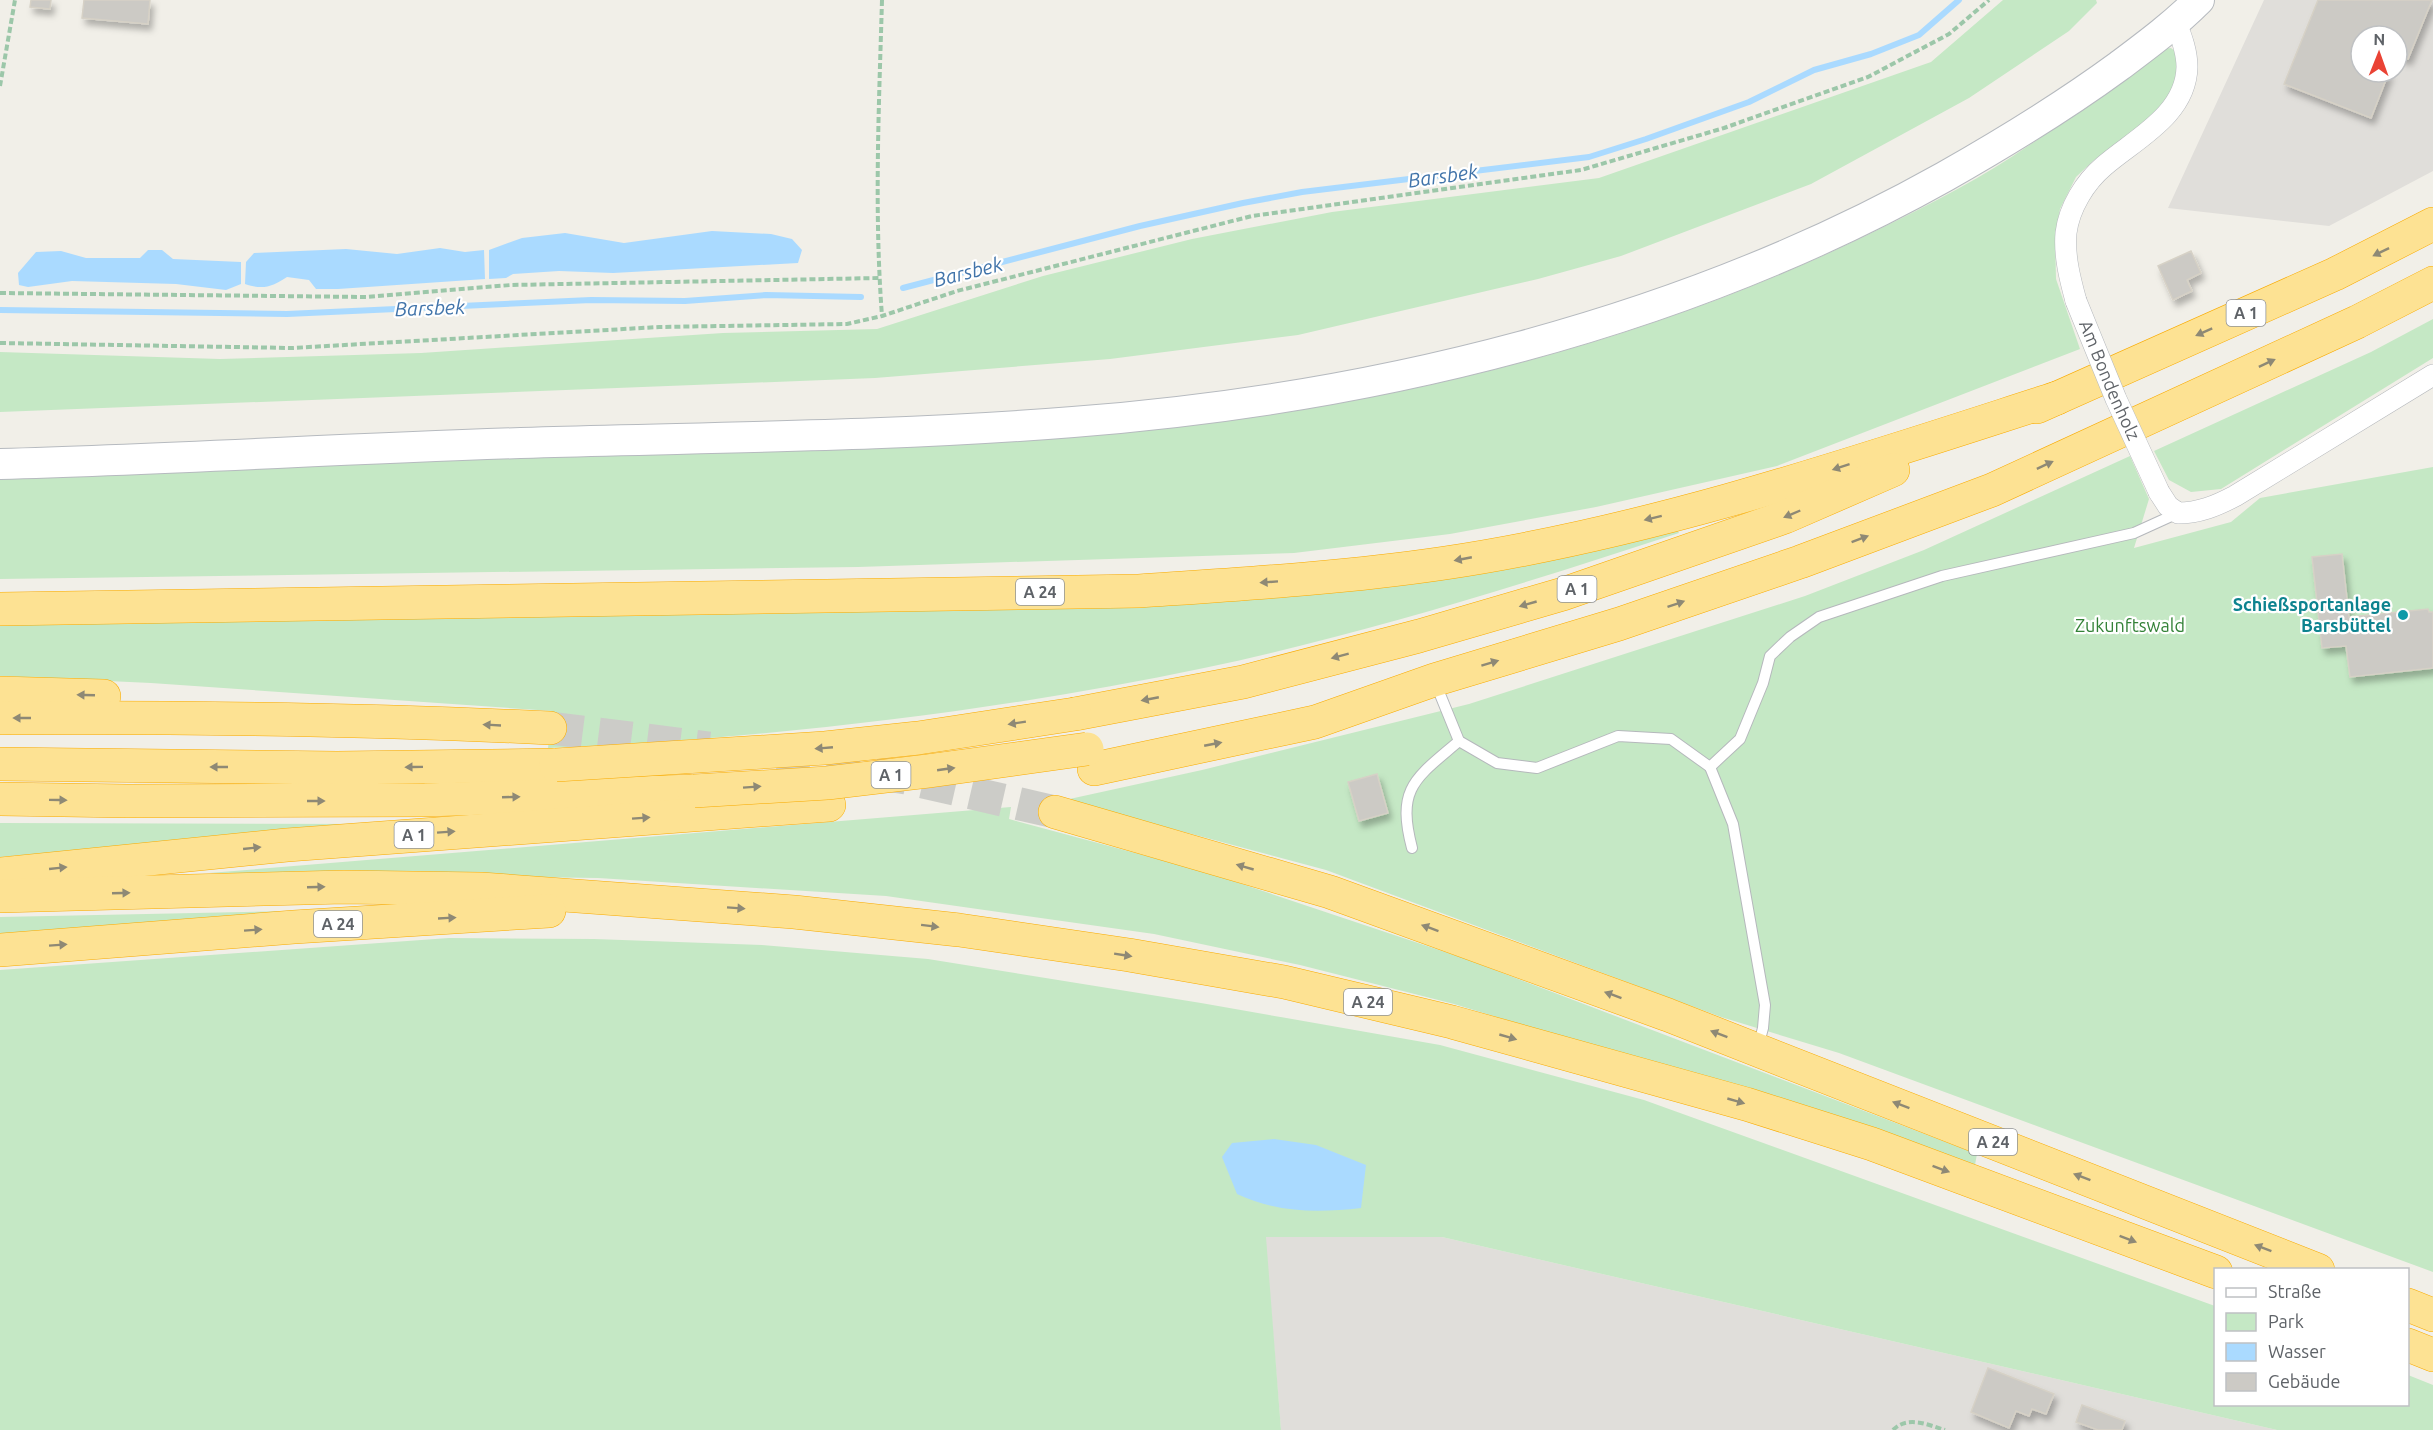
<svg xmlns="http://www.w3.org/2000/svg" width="2433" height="1430" font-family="Ubuntu,sans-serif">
  <defs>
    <filter id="shadow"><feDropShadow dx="3.5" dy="6" stdDeviation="3" flood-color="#0004"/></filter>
  </defs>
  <rect width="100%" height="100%" fill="#f1efe8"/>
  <g fill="#e0deda" fill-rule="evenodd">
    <path d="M2264,0H2433V171L2329,226L2168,208ZM2361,36H2397V72H2361Z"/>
    <polygon points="1265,1237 1442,1237 2277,1430 1281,1430"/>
  </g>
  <g fill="#c5e8c5">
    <polygon points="2003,0 2096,0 2097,3 2069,31 1969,98 1811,184 1621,256 1538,279 1298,335 1110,359 875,378 0,412 0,352 220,359 421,353 723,333 877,329 1043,276 1192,239 1332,212 1599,178 1931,62"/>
    <path d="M2171,48L2176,52V87L2160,110L2093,161L2076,177L2060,209L2055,237L2056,279L2080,349L1777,466L1596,507L1450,534L1294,553L858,567L0,579V472L1072,436C1113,432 1155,430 1196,425C1424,397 1649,339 1857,240C1910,214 1964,188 2013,156C2064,123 2113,86 2161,49Z"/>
    <polygon points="2433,319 2433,358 2221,489 2191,492 2169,480 2154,451 2371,352"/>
    <polygon points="2130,456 2149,499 2134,548 2231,522 2260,498 2433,467 2433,1272 1839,1053 1721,1017 1326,870 1065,800 1202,770 1469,704 1805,596 1924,550"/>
    <path d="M1676,528L1679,533C1523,584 1365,634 1204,668C989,713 768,738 548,748L552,711L151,683L0,676V621L922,609Z"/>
    <polygon points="1011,807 1009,819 1206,872 1466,959 1977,1154 1974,1170 1744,1092 1454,1004 1300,965 1154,934 886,896 598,878 209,873"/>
    <polygon points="0,823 380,824 0,857"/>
    <polygon points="335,910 0,936 0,917"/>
    <polygon points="449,938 594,939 762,945 928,959 1201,1003 1440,1045 1644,1100 2215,1306 2216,1404 2408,1404 2408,1375 2433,1385 2433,1430 2277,1430 1442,1237 1266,1237 1281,1430 0,1430 0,970"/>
  </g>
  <g fill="#aadaff">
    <polygon points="712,231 771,234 792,239 802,250 798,263 613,273 559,271 513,274 506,278 489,279 489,250 522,238 565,233 624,243"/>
    <path d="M440,248L465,252L484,250L485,279L338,289H316L309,280L287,277C272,287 263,290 245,284L246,262L254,253L346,249L397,254Z"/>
    <polygon points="148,250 162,250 173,259 241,262 241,284 226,290 176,284 72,281 28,287 19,285 18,273 36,252 61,251 86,258 140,258"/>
    <path d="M1274,1139L1316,1145L1366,1165L1361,1208C1318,1213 1277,1213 1237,1194L1222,1157L1232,1143Z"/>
  </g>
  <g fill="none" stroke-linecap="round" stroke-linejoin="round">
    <g stroke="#aadaff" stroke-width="6">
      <polyline points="903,288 1140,226 1243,203 1302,192 1589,157 1646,139 1749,102 1814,70 1871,54 1919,35 1959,0"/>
      <polyline points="0,310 287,314 591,300 685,301 766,295 861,297"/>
    </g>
  </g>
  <g fill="#cccac5" stroke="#d6d1c6" stroke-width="1.5" filter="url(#shadow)">
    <polygon points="31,0 51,0 50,9 30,7"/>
    <polygon points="84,0 150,0 148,24 82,18"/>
    <polygon points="2318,0 2432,0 2408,59 2397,55 2397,36 2361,36 2361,72 2389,72 2371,118 2284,84"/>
    <polygon points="2191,251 2201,273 2187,280 2192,291 2173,300 2158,266"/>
    <polygon points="2342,554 2349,617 2428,609 2429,612 2433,612 2433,668 2350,677 2346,646 2322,648 2312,557"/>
    <polygon points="1377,774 1388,813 1359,821 1348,782"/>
    <polygon points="1988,1368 2054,1394 2046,1414 2032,1409 2029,1416 2016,1411 2009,1428 1971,1412"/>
    <polygon points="2082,1405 2125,1421 2122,1430 2098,1430 2076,1422"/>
  </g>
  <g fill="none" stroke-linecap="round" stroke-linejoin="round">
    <g stroke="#ccccc8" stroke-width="33" stroke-dasharray="33 16" stroke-linecap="butt">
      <polyline points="550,728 709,748"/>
      <polyline points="778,757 906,778 1055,812"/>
    </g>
    <g stroke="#b5b8bc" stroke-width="12">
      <g id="lane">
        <polyline points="1435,682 1459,741 1497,763 1537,768 1618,736 1671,739 1710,767"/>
        <path d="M1412,848C1396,787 1416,778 1459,741"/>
        <polyline points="1758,1047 1763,1028 1765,1005 1733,824 1710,767 1740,739 1763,683 1770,656 1790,637 1819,617 1942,576 2134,533 2178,513"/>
      </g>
    </g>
    <g stroke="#b5b8bc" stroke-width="22">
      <g id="street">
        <path d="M2076,301C2070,279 2064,256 2066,233C2069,208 2085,182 2104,166C2135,139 2186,115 2187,67C2187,52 2182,38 2176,23"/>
        <path d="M2159,492L2168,506L2178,513C2199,513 2216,506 2235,496L2433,375"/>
      </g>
    </g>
    <g stroke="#b6babf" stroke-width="32">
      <path id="secondary" d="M0,464C185,459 369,447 554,442C726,437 900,436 1073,422C1372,399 1680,325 1944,177C2004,143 2063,107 2119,66C2147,45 2174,25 2199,0"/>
    </g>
    <g stroke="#f9ab00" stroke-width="34">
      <g id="highway">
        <polyline points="2037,407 2335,274 2433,224"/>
        <path d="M0,609L1139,591C1241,584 1344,578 1445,563C1653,532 1858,462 2057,398"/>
        <polyline points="0,693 104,696"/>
        <polyline points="1075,714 1243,682 1419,636 1563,594 1785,517 1893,470"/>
        <path d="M0,718C184,717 367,719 550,728"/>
        <polyline points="0,764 337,768 556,765"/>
        <polyline points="1094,769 1315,722 1434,680 1619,624 1800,562 1992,490 2357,322 2433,283"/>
        <polyline points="0,799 127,801 425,800 694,791"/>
        <polyline points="1055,812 1330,892 1668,1015 2318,1270"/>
        <polyline points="0,874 287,845 829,805"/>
        <polyline points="0,896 344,887 481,889 794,912 959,930 1129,955 1284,982 1452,1022 1746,1104 1872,1144 2216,1272"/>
        <polyline points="0,950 294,927 549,911"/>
        <polyline points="2408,1305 2433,1315"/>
        <polyline points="2408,1345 2433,1355"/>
      </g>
    </g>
    <g stroke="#9cc7a9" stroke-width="4" stroke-dasharray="6 3" stroke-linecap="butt">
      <path d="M882,0C879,105 874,211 882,316"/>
      <polyline points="0,86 15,0"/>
      <polyline points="0,293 366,297 511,285 879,278"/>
      <polyline points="0,343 292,348 659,327 847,324 882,316 957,291 1252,216 1581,170 1724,128 1868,77 1949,34 1989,0"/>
      <path d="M1893,1430C1908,1415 1928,1425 1945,1430"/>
    </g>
    <use href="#lane" stroke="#fff" stroke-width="10"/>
    <use href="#street" stroke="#fff" stroke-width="21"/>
    <use href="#secondary" stroke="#fff" stroke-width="30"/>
    <use href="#highway" stroke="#fde293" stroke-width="33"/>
    <g stroke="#b5b8bc" stroke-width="22" stroke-linecap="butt">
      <g id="street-bridge">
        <path id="s1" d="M2076,301L2116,399L2159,492"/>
      </g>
    </g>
    <g stroke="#f9ab00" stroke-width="34" stroke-linecap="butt">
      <g id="highway-bridge">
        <polyline points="556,765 825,748 918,738 1075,714"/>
        <polyline points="694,791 827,783 928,771 1087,749"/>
      </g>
    </g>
    <use href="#street-bridge" stroke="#fff" stroke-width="21"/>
    <use href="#highway-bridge" stroke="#fde293" stroke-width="33"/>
  </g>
  <defs><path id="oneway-solid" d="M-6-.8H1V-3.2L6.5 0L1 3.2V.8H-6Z" transform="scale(1.5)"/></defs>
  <g fill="#8e8975">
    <use href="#oneway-solid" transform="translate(2381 252) rotate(154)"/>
    <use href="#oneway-solid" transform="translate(2204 332) rotate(156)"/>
    <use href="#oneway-solid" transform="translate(2267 363) rotate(-25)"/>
    <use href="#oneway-solid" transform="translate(2045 465) rotate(-25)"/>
    <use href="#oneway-solid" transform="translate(1841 467) rotate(162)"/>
    <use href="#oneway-solid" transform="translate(1792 514) rotate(157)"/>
    <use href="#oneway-solid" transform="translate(1653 518) rotate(166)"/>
    <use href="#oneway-solid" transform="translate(1860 539) rotate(-21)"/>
    <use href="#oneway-solid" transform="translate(1463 559) rotate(169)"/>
    <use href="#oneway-solid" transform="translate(1269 582) rotate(176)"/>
    <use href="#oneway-solid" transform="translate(1528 604) rotate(164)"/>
    <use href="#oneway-solid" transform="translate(1676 604) rotate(-19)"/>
    <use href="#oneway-solid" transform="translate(1340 656) rotate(165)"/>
    <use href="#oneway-solid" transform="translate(1490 663) rotate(-17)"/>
    <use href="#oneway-solid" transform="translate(86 695) rotate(-178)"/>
    <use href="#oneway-solid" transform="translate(1150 699) rotate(169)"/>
    <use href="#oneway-solid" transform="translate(22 718) rotate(180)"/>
    <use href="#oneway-solid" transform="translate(1017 723) rotate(171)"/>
    <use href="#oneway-solid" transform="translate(492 725) rotate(-177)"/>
    <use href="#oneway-solid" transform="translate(1213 744) rotate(-11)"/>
    <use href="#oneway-solid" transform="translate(824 748) rotate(175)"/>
    <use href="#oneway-solid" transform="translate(219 767) rotate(-180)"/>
    <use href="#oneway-solid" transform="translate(414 767) rotate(179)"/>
    <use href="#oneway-solid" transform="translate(946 769) rotate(-8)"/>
    <use href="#oneway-solid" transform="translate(752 787) rotate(-4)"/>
    <use href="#oneway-solid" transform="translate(511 797) rotate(-2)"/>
    <use href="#oneway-solid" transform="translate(58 800) rotate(1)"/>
    <use href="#oneway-solid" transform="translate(316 801)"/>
    <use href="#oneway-solid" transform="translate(641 818) rotate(-4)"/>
    <use href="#oneway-solid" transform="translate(446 832) rotate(-4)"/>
    <use href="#oneway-solid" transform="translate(252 848) rotate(-6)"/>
    <use href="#oneway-solid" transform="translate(1245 867) rotate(-164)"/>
    <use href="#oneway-solid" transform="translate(58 868) rotate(-6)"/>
    <use href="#oneway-solid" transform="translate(316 887) rotate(-2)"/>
    <use href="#oneway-solid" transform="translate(121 893) rotate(-2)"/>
    <use href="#oneway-solid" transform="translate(736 908) rotate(4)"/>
    <use href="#oneway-solid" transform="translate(447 918) rotate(-3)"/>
    <use href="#oneway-solid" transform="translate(930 926) rotate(7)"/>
    <use href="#oneway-solid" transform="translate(1430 928) rotate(-160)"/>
    <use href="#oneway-solid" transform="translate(253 930) rotate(-4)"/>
    <use href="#oneway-solid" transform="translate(58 945) rotate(-4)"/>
    <use href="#oneway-solid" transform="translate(1123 955) rotate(9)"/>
    <use href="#oneway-solid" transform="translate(1613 995) rotate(-160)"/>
    <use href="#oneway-solid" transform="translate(1719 1034) rotate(-159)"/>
    <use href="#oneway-solid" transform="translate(1508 1037) rotate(16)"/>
    <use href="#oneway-solid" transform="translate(1736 1101) rotate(16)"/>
    <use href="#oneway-solid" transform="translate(1901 1105) rotate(-159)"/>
    <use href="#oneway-solid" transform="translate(1941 1169) rotate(20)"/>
    <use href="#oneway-solid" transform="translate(2082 1177) rotate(-159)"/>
    <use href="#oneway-solid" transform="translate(2128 1239) rotate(21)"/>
    <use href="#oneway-solid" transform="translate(2263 1248) rotate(-159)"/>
  </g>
  <circle fill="#0f9aa8" stroke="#fff" stroke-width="2" cx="2403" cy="615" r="6"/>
  <g text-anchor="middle" stroke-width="4.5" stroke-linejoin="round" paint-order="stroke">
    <g fill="#fff" stroke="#8f9295" stroke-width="1.5">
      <rect x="2226.5" y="300" width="39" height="26" rx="4.5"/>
      <rect x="1557.5" y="576" width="39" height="26" rx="4.5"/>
      <rect x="1016" y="579" width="48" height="26" rx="4.5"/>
      <rect x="871.5" y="762" width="39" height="26" rx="4.5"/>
      <rect x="394.5" y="822" width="39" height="26" rx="4.5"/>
      <rect x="314" y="911" width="48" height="26" rx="4.5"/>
      <rect x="1344" y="989" width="48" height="26" rx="4.5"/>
      <rect x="1969" y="1129" width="48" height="26" rx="4.5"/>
    </g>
    <g font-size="16" font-weight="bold" fill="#5f6368">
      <text x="2246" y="319">A 1</text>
      <text x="1577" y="595">A 1</text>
      <text x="1040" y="598">A 24</text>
      <text x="891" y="781">A 1</text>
      <text x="414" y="841">A 1</text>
      <text x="338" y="930">A 24</text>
      <text x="1368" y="1008">A 24</text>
      <text x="1993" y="1148">A 24</text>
    </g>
    <g font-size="18" fill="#5f6368" stroke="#fff">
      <text dy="6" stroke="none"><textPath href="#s1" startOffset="86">Am Bondenholz</textPath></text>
    </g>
    <g font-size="18" font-weight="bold" fill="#0d838f" stroke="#fff" text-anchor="end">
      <text x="2391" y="611">Schießsportanlage<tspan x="2391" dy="21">Barsbüttel</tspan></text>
    </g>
    <g font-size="18" fill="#348238" stroke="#fff">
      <text x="2130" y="632">Zukunftswald</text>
    </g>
    <g font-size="20" font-style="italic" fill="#4174aa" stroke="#fff">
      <text transform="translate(1443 176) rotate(-8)" y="7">Barsbek</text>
      <text transform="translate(968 272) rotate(-14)" y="7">Barsbek</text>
      <text transform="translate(430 308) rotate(-2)" y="7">Barsbek</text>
    </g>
  </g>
  <rect x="2214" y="1268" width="195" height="138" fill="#ffffff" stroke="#bfc1c3" stroke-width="1.5"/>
  <rect x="2226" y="1288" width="30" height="9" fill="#ffffff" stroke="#bfc1c3" stroke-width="1.5"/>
  <text x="2268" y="1298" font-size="18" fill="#5f6368">Straße</text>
  <rect x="2226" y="1313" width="30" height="18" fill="#c5e8c5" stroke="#bfc1c3" stroke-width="1.5"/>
  <text x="2268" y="1328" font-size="18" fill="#5f6368">Park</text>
  <rect x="2226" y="1343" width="30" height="18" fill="#aadaff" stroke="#bfc1c3" stroke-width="1.5"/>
  <text x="2268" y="1358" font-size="18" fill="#5f6368">Wasser</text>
  <rect x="2226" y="1373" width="30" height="18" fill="#cccac5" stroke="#bfc1c3" stroke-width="1.5"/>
  <text x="2268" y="1388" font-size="18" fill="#5f6368">Gebäude</text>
  <g transform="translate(2379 54) rotate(1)"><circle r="28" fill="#ffffff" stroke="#bfc1c3" stroke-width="1.5"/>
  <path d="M0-4.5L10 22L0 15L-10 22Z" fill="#ea4335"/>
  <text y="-9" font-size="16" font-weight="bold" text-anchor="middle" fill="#5f6368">N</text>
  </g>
</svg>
